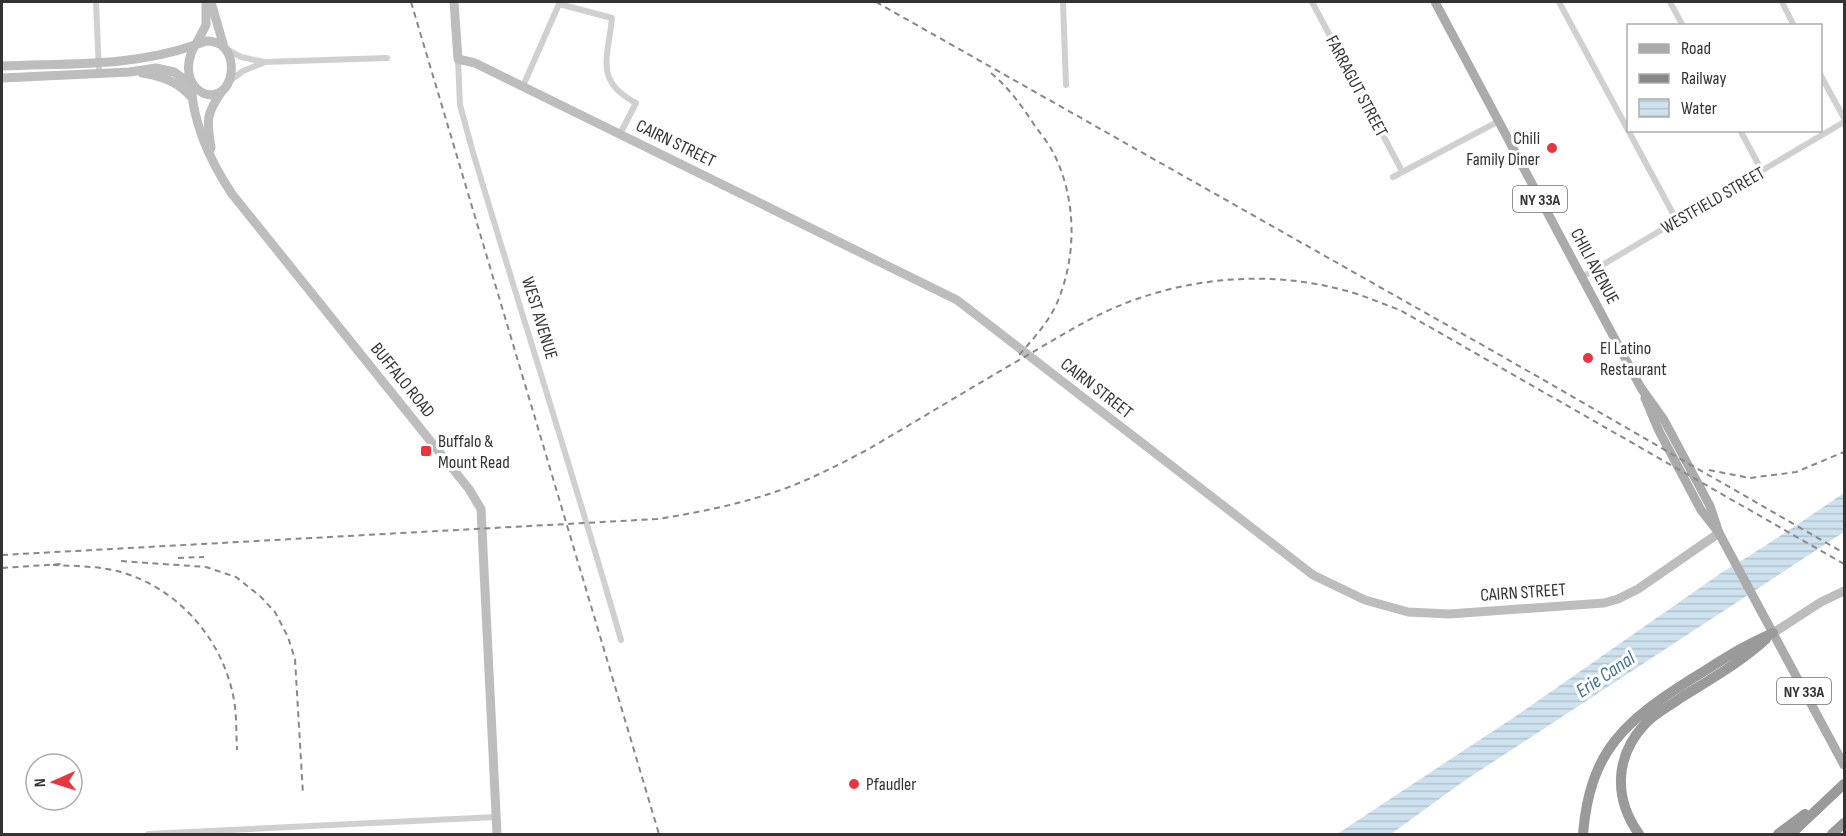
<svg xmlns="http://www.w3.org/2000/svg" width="1846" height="836" font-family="'Sofia Sans Condensed',sans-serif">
  <defs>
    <pattern id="water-rules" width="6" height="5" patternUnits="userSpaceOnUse" patternTransform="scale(1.5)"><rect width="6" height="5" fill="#cee1ee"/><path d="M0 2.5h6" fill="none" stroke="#b1c2cd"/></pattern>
  </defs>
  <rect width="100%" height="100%" fill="#fff"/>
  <path fill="url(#water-rules)" d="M1844,493V532L1464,781L1391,834H1337L1516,716L1721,573C1763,548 1804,520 1844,493Z"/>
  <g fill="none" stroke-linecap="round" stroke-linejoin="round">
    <g stroke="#d0d0d0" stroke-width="6">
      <polyline points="96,2 99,72"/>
      <polyline points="1063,2 1066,85"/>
      <polyline points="1312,2 1402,171"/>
      <polyline points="1559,2 1677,221"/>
      <polyline points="1670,2 1683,26"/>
      <polyline points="1782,2 1794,26"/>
      <polyline points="228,50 241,57 264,62 387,58"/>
      <path d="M458,59L460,105L472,149C521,313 574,476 621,640"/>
      <polyline points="1820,74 1844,118"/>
      <polyline points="231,80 243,71 263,63"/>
      <path d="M523,86L559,4L612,18C608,58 594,81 636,103L620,134"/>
      <polyline points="1740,130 1762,171"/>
      <polyline points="1393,177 1499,121"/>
      <polyline points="1582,277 1844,122"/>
      <polyline points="148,834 496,817"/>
    </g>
    <g stroke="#bdbdbd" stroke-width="9">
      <polyline points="211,2 224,47"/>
      <polyline points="454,2 458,59 475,63 957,300 1313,575 1365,600 1408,612 1449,614 1604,603 1618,599 1638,589 1719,533"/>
      <path d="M206,41C217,41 224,45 229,55C232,63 232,71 230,78C220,113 171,89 195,45Z"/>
      <polyline points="196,44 206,25 206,2"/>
      <path d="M2,66C66,63 133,67 195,45"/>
      <path d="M142,73C162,76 179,82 192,98"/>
      <polyline points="2,78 130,72 156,68 174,72 191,84"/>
      <path d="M191,84C193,124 210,161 232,194L469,489L481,509L497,834"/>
      <path d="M211,148C207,120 205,116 222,91"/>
      <polyline points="1773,633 1821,602 1844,591"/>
    </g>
    <g stroke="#ababab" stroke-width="9">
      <polyline points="1435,2 1641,388 1664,420 1710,506 1719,533"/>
      <polyline points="1645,398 1659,431 1701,510 1719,533 1844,765"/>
    </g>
    <g stroke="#9a9a9a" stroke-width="10">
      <path d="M1583,834C1590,750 1625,721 1693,678C1719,662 1744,645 1773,633"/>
      <path d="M1639,834C1614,799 1614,757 1645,724C1655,713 1670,706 1682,697C1711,679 1741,662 1766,639"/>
      <polyline points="1778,834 1805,814"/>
      <polyline points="1791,834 1844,784"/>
      <polyline points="1832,834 1844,823"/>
    </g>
    <g stroke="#888" stroke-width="2" stroke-dasharray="6 4.5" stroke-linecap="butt">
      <polyline points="411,2 659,834"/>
      <polyline points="876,2 1500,355 1844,553"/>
      <path d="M991,73C1009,88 1022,106 1035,126C1041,134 1048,143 1053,152C1077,199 1077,256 1057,303C1048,323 1033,339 1019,355"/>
      <polyline points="1709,470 1750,478 1796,472 1844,452"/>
      <path d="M2,555L657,519C702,512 746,503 789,487C815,477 840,464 865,451C915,422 964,392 1014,363C1044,346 1073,327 1105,312C1182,276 1275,268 1357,294C1372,299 1386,305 1400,310L1844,564"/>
      <polyline points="178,558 204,557"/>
      <polyline points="121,561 206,567 236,577 260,596 275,612 288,637 295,659 303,794"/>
      <path d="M53,565C74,566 96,566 117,571C176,586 221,637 233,695C237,713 236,732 237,750"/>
      <polyline points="2,568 61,564"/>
    </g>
  </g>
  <g fill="#e93540" stroke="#fff" stroke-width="2">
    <circle cx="1552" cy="148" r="6"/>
    <circle cx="1588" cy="358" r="6"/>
    <rect x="420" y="445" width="12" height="12" rx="3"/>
    <circle cx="854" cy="784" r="6"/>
  </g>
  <g text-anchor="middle" stroke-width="6" stroke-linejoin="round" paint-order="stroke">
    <g fill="#fff" stroke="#707070" stroke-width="1.5">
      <rect x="1513" y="186" width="54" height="26" rx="4.5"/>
      <rect x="1777" y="678" width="54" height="26" rx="4.5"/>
    </g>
    <g font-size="16" font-weight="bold" fill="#333">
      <text x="1540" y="205">NY 33A</text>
      <text x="1804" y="697">NY 33A</text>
    </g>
    <g font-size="18" fill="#333" stroke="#fff">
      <text transform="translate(1357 86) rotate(62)" y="6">FARRAGUT STREET</text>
      <text transform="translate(676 143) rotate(26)" y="6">CAIRN STREET</text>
      <text transform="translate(1713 200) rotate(-30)" y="6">WESTFIELD STREET</text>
      <text transform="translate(1595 266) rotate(62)" y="6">CHILI AVENUE</text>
      <text transform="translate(540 318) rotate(73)" y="6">WEST AVENUE</text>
      <text transform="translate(403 380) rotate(51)" y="6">BUFFALO ROAD</text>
      <text transform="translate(1097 388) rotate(38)" y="6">CAIRN STREET</text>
      <text transform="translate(1523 592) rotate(-4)" y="6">CAIRN STREET</text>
    </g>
    <g font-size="18" fill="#333" stroke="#fff" text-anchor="start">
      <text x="1540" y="144" text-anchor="end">Chili<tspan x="1540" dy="21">Family Diner</tspan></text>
      <text x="1600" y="354">El Latino<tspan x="1600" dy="21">Restaurant</tspan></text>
      <text x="438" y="447">Buffalo &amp;<tspan x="438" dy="21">Mount Read</tspan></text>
      <text x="866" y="790">Pfaudler</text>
    </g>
    <g font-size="20" font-style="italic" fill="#3d7398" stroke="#fff">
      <text transform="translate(1605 674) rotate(-34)" y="7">Erie Canal</text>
    </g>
  </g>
  <rect width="1846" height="836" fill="none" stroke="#333333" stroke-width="6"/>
  <rect x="1627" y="24" width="195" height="108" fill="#ffffff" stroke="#adadad" stroke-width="1.5"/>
  <rect x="1639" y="44" width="30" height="9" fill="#ababab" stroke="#adadad" stroke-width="1.5"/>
  <text x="1681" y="54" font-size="18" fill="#333333">Road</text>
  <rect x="1639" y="74" width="30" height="9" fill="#888888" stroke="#adadad" stroke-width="1.5"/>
  <text x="1681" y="84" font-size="18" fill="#333333">Railway</text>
  <rect x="1639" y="99" width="30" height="18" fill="url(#water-rules)" stroke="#adadad" stroke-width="1.5"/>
  <text x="1681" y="114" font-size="18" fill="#333333">Water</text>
  <g transform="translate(54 782) rotate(267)"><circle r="28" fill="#ffffff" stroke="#adadad" stroke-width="1.5"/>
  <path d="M0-4.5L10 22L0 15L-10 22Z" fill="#e93540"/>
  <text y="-9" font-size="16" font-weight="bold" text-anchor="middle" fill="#333333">N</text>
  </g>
</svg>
